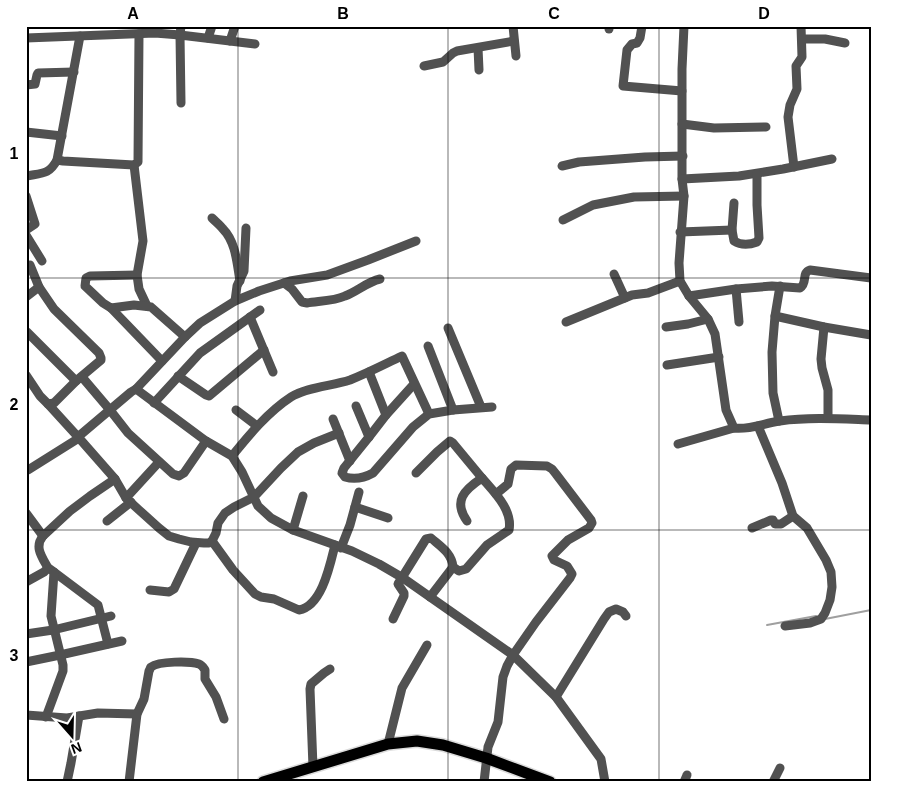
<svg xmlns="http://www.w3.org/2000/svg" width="897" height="808" font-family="Helvetica,sans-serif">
  <rect width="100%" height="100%" fill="#fff"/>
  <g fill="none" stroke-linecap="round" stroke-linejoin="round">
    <g stroke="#9f9f9f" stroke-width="2">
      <polyline points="825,619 871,610"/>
      <polyline points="767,625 816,616"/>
    </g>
    <g stroke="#dbdbdb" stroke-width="14">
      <polyline id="major" points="263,782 388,744 417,741 443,745 486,758 550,782"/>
    </g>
    <g stroke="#515151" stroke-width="9">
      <polyline points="513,26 516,56"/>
      <polyline points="642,26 640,38 637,43 632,44 627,50 623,86 682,91"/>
      <path d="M684,26L682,69V179L684,196L679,263L680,281L689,296L708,319L715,334L726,410L734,428C750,430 764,423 780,421C810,417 841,419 871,420"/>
      <polyline points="609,29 609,26"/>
      <polyline points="26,38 155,33 180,35 181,26"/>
      <polyline points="208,38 212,26"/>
      <polyline points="802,39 825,39 845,43"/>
      <polyline points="230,41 235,26"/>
      <polyline points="478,48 479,70"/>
      <polyline points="424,66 443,62 453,53 457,51 514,41"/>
      <polyline points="26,85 35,84 37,75 38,73 74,72"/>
      <polyline points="181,103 180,35 255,44"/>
      <polyline points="682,124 714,128 766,127"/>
      <polyline points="26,132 62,136"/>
      <polyline points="57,160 63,161 134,165 138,162 139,34"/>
      <polyline points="134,165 143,241 137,275 139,289 147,306"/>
      <polyline points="562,166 579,162 645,157 683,156"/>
      <polyline points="794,167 788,117 790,105 797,89 796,66 802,57 801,26"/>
      <path d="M26,176C42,173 49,175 57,160L80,36"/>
      <polyline points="682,179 739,176 783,169 832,159"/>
      <polyline points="26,196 35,224 26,230"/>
      <path d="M734,203L732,230L734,241C742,246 749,245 757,242L759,238L757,205V174"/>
      <path d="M212,218C216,222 220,225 223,229C236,242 237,264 240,281"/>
      <polyline points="563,220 593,205 634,197 684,196"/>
      <polyline points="680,232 732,230"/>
      <polyline points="26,235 42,261"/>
      <polyline points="614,274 625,298"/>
      <polyline points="137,275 90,276 86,278 85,286 103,303 111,308 134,305 151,307 185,337"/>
      <path d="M284,283L292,289L302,302L307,303C319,301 334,301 345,296C358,291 367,282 380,279"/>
      <polyline points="736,289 739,322"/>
      <path d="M689,296L736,289L772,286L800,288C808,283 801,273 810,270L871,278"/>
      <polyline points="26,297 39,287"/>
      <polyline points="235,301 237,286 244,271 246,228"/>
      <polyline points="111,308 162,361"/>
      <polyline points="775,316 824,327 871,335"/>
      <polyline points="250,317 273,372"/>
      <polyline points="566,322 632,295 648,293 680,281"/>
      <polyline points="666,327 688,324 708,319"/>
      <polyline points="824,327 821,359 822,368 828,390 828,418"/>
      <polyline points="448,328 481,407"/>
      <polyline points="27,332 76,381"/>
      <polyline points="428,346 453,410"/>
      <polyline points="667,365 719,357"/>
      <polyline points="369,372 386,415"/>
      <polyline points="26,375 40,396 48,404 54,403 76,381 101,360 101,358 99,353 54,309 39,287 30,265"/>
      <polyline points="178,376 206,395 209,396 264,350"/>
      <polyline points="82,377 110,410 128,433 173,474 179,476 184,473 206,441"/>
      <path d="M414,384L386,415L369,437L344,468L342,473L345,477C355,480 364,478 373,473L413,427L429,414L453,410L492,407"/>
      <polyline points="136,389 185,337 200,323 235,301 259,291 290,281 327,275 368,260 416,241"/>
      <polyline points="154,403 200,353 260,310"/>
      <polyline points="356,406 369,437"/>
      <polyline points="236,410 257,426"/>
      <polyline points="333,419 350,461"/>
      <polyline points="779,421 773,393 772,352 775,316 780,286"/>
      <polyline points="758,426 782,483 793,516 807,528 826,560 831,572 832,587 830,600 825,613 821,619 810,623 785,626"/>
      <polyline points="339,433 314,443 298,452 281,468 254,497 234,507 225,513 218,523 216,533 212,541 209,543 204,543 191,542 179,539 169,536 159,528 139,510 126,498 115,479 79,438 79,436 131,392 136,389 206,441 232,456 242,472 258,506 271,518 293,530 352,551 379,564 403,578 513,655 556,697 601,759 605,782"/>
      <polyline points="678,444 734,428"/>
      <path d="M232,456C249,435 268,412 291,397C307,387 332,386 350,380C368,373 385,364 402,356L429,414"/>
      <polyline points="28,470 79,438 48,404"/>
      <polyline points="416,473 437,452 450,441 453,443 482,478"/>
      <polyline points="126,498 159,462"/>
      <polyline points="355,507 388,518"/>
      <polyline points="26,513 43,536"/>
      <polyline points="107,521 131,502"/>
      <polyline points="752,528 771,520 773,520 775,524 781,524 793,516"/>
      <polyline points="293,530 303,496"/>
      <path d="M212,541L233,570L255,594L261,597L274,599L299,610C322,606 330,565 335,545"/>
      <polyline points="341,548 350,525 359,492"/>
      <polyline points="50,569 98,605 108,644"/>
      <path d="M26,582L44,572L48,568C42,557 34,547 43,536L70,511L90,496L115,479"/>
      <polyline points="150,590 169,592 174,589 196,543"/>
      <path d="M430,597L453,567L459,571L466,569L487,545L509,530C513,510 494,492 482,478C464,490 453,501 467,521"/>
      <path d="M393,619L404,596V593L398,584L426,539L431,538C440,546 452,553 453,567"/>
      <polyline points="26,634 53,630 111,616"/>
      <polyline points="26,662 60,655 122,641"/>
      <polyline points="556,697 604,619 609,612 616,609 623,612 626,616"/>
      <polyline points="26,715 67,718 98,713 137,714"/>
      <polyline points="46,717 63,671 63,665 51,616 54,572"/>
      <polyline points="388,744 402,688 427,645"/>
      <polyline points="313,767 310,689 311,684 324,673 330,669"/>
      <polyline points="67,782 71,763 79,716"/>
      <path d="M129,782L137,714L144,699L149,671C150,670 150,668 151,667C159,661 190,661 199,664C202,665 203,667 205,670V679L216,697L224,719"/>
      <polyline points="484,782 488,747 498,722 503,677 507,666 513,655 536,622 570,578 572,574 567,566 554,560 552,556 568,540 589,528 592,523 591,520 556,474 552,469 547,466 516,465 511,469 508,484 496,494"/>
      <polyline points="684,782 687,775"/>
      <polyline points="773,782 780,768"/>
    </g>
    <use href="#major" stroke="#000" stroke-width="11"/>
  </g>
  <path fill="none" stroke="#000" stroke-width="1" stroke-opacity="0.55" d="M238,26V782M448,26V782M659,26V782M26,278H871M26,530H871"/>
  <rect width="897" height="808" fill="none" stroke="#ffffff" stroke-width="55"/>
  <g transform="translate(72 736) rotate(160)" stroke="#ffffff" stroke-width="4" paint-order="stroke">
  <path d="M0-4L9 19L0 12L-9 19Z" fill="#000000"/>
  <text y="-8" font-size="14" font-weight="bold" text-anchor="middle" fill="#000000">N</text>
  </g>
  <rect x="28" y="28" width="842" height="752" fill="none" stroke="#000" stroke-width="2"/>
  <g font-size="16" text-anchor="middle" font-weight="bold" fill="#000">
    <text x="133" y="19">A</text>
    <text x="343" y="19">B</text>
    <text x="554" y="19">C</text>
    <text x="764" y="19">D</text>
    <text x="14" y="159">1</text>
    <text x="14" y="410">2</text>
    <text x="14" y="661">3</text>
  </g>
</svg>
